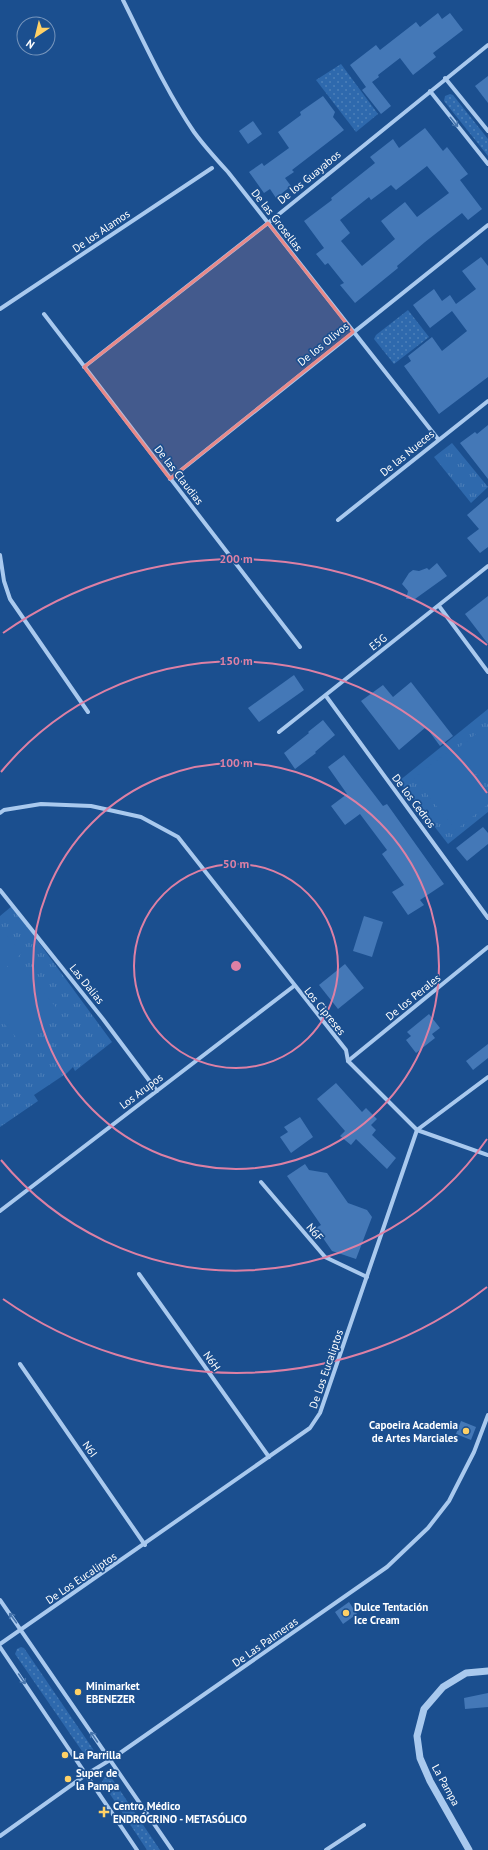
<svg xmlns="http://www.w3.org/2000/svg" width="488" height="1850" font-family="'PT Sans',sans-serif">
  <defs>
    <pattern id="grass-dots" width="8" height="8" patternUnits="userSpaceOnUse"><rect width="8" height="8" fill="#2e69ad"/><path d="M2 2h.1M6 6h.1" fill="none" stroke="#4d80b9" stroke-width="1.8" stroke-linecap="round"/></pattern>
    <pattern id="park-tufts" width="24" height="20" patternUnits="userSpaceOnUse"><rect width="24" height="20" fill="#2e69ad"/><path d="M3 7l-1-3M5 7V3M7 7l1-3M15 17l-1-3M17 17v-4M19 17l1-3" fill="none" stroke="#4d80b9"/></pattern>
  </defs>
  <rect width="100%" height="100%" fill="#1b4f8f"/>
  <g fill="url(#grass-dots)">
    <polygon points="341,64 378,114 356,132 316,80"/>
    <polygon points="450,94 453,95 488,139 488,156 444,101 445,96"/>
    <polygon points="408,310 429,337 394,364 374,339 376,335"/>
    <polygon points="21,1647 24,1648 93,1749 94,1753 92,1757 87,1757 84,1754 15,1654 17,1649"/>
    <polygon points="105,1776 111,1777 160,1850 147,1850 102,1782"/>
  </g>
  <g fill="url(#park-tufts)">
    <polygon points="452,443 488,487 471,503 434,457"/>
    <polygon points="488,709 488,812 448,844 399,781"/>
    <polygon points="12,906 112,1042 75,1071 73,1067 67,1073 34,1095 38,1101 0,1127 0,916"/>
  </g>
  <g fill="#2e69ad">
    <polygon points="480,731 488,741 488,777 483,781 457,749"/>
    <polygon points="454,747 488,791 488,804 456,830 414,778"/>
    <polygon points="1,929 22,953 0,973 0,930"/>
    <polygon points="17,961 36,983 0,1018 0,977"/>
    <polygon points="40,988 58,1010 21,1043 2,1021"/>
  </g>
  <g fill="#4478b7" fill-rule="evenodd">
    <polygon points="438,13 442,19 450,13 463,30 433,53 436,57 413,75 400,58 378,75 379,77 372,82 391,106 381,114 362,90 366,87 350,65 376,45 380,50 416,22 420,27"/>
    <polygon points="488,76 488,103 475,86"/>
    <polygon points="323,96 335,112 333,117 344,130 292,170 294,172 285,178 291,186 276,198 270,189 264,193 249,172 262,163 264,166 289,148 278,132 301,115 300,112"/>
    <polygon points="253,121 262,134 248,144 239,131"/>
    <path d="M425,128L443,151L447,147L468,174L460,180L482,209L468,220L462,213L425,242L397,266L398,268L355,303L340,285L344,283L328,263L325,265L316,254L324,248L304,221L332,200L331,198L375,163L370,157L393,139L399,148ZM427,166L449,193L417,217L405,202L381,221L395,239L362,266L341,241L350,233L340,220L369,197L371,200L391,185L396,190Z"/>
    <polygon points="481,257 488,266 488,377 439,414 404,366 411,361 408,356 432,337 442,351 467,331 452,311 430,328 413,305 434,289 442,301 450,295 456,304 476,289 462,271"/>
    <polygon points="488,425 488,479 460,443 475,432 477,434"/>
    <polygon points="488,497 488,547 480,553 467,538 479,529 467,515"/>
    <polygon points="437,563 447,576 415,599 406,599 408,591 402,584 409,573 413,570 419,571 427,568 429,570"/>
    <polygon points="488,596 488,644 465,614"/>
    <polygon points="294,675 304,690 259,722 248,708"/>
    <polygon points="411,682 453,736 440,746 426,727 399,750 361,701 383,685 393,697"/>
    <polygon points="323,720 335,735 315,752 316,753 295,769 284,753 309,733 308,732"/>
    <polygon points="344,755 383,806 387,804 444,884 420,900 424,905 408,915 392,892 404,885 382,854 387,850 360,814 345,825 331,806 347,794 328,767"/>
    <polygon points="483,827 488,833 488,844 467,861 456,848"/>
    <polygon points="364,916 383,922 372,957 353,951"/>
    <polygon points="345,964 364,988 338,1009 319,985"/>
    <polygon points="429,1014 440,1028 432,1034 435,1038 416,1053 406,1040 411,1036 407,1032"/>
    <polygon points="488,1044 488,1058 473,1070 466,1061"/>
    <polygon points="336,1083 362,1112 366,1108 377,1119 371,1125 376,1130 372,1135 396,1158 387,1169 356,1139 351,1145 340,1136 345,1131 317,1099"/>
    <polygon points="300,1117 313,1137 291,1153 280,1137 288,1132 284,1127"/>
    <polygon points="305,1164 309,1170 327,1173 348,1203 367,1210 372,1217 356,1259 332,1251 316,1228 321,1225 287,1176"/>
    <polygon points="461,1421 476,1427 471,1440 456,1434"/>
    <polygon points="349,1602 357,1614 343,1624 335,1612"/>
    <polygon points="488,1693 488,1707 465,1709 464,1698"/>
  </g>
  <g fill="none" stroke-linecap="round" stroke-linejoin="round">
    <g stroke="#a9c9ee" stroke-width="4">
      <path d="M123,0C145,44 166,91 194,132C205,147 216,159 228,172L438,439"/>
      <polyline points="445,78 488,131"/>
      <polyline points="430,91 488,164"/>
      <polyline points="0,309 212,168"/>
      <polyline points="44,314 300,647"/>
      <polyline points="84,367 268,223 488,45"/>
      <polyline points="170,479 488,225"/>
      <polyline points="338,520 488,401"/>
      <polyline points="0,555 4,581 10,599 88,712"/>
      <polyline points="439,606 488,672"/>
      <polyline points="326,696 488,918"/>
      <polyline points="279,732 488,566"/>
      <polyline points="0,813 4,810 41,804 91,806 141,817 178,837 346,1050 348,1061 417,1130 488,1155"/>
      <polyline points="0,890 103,1019 157,1091"/>
      <polyline points="348,1061 488,947"/>
      <polyline points="261,1182 325,1257 367,1277"/>
      <polyline points="0,1211 294,986"/>
      <polyline points="139,1274 269,1457"/>
      <polyline points="20,1364 145,1545"/>
      <polyline points="0,1600 172,1850"/>
      <polyline points="0,1644 310,1428 320,1413 417,1130 488,1077"/>
      <polyline points="0,1647 137,1850"/>
      <polyline points="0,1836 87,1774 110,1760 387,1567 428,1528 449,1501 474,1452 488,1415"/>
      <polyline points="326,1850 364,1825"/>
    </g>
    <polyline stroke="#a9c9ee" stroke-width="7" points="469,1850 430,1781 420,1758 417,1736 424,1709 443,1687 466,1673 488,1671"/>
  </g>
  <defs><path id="oneway-shaft" d="M-6 0H5M1.5-3L5.5 0L1.5 3" fill="none" stroke-width="1.6" stroke-linecap="round" stroke-linejoin="round"/></defs>
  <g stroke="#4674ac">
    <use href="#oneway-shaft" transform="translate(454 122) rotate(51)"/>
    <use href="#oneway-shaft" transform="translate(13 1618) rotate(-126)"/>
    <use href="#oneway-shaft" transform="translate(22 1679) rotate(56)"/>
    <use href="#oneway-shaft" transform="translate(94 1737) rotate(-124)"/>
  </g>
  <path fill="#e88989" fill-opacity="0.2" stroke="#e88989" stroke-width="3" stroke-linejoin="round" d="M268,223L353,332L170,479L84,367Z"/>
  <g fill="none" stroke="#dd80a5" stroke-width="2">
    <circle cx="236" cy="966" r="102"/>
    <circle cx="236" cy="966" r="203"/>
    <path d="M487 1139A305 305 0 0 1 1 1160M1 772A305 305 0 0 1 487 793"/>
    <path d="M487 1287A407 407 0 0 1 3 1299M3 633A407 407 0 0 1 487 645"/>
  </g>
  <g fill="#ffd166" stroke="#1b4f8f" stroke-width="1.5">
    <circle cx="466" cy="1431" r="4"/>
    <circle cx="346" cy="1613" r="4"/>
    <circle cx="78" cy="1692" r="4"/>
    <circle cx="65" cy="1755" r="4"/>
    <circle cx="68" cy="1779" r="4"/>
    <path d="M102 1806h4v4h4v4h-4v4h-4v-4h-4v-4h4z"/>
  </g>
  <g text-anchor="middle" stroke-width="3.5" stroke-linejoin="round" paint-order="stroke">
    <g font-size="11" fill="#fff" stroke="#1b4f8f">
      <text transform="translate(309 177) rotate(-39)" y="4">De los Guayabos</text>
      <text transform="translate(277 220) rotate(52)" y="4">De las Grosellas</text>
      <text transform="translate(101 231) rotate(-34)" y="4">De los Alamos</text>
      <text transform="translate(323 344) rotate(-39)" y="4">De los Olivos</text>
      <text transform="translate(407 453) rotate(-39)" y="4">De las Nueces</text>
      <text transform="translate(179 475) rotate(52)" y="4">De las Claudias</text>
      <text transform="translate(378 642) rotate(-38)" y="4">E5G</text>
      <text transform="translate(414 801) rotate(53)" y="4">De los Cedros</text>
      <text transform="translate(87 984) rotate(51)" y="4">Las Dalias</text>
      <text transform="translate(413 997) rotate(-39)" y="4">De los Perales</text>
      <text transform="translate(325 1011) rotate(51)" y="4">Los Cipreses</text>
      <text transform="translate(141 1091) rotate(-37)" y="4">Los Arupos</text>
      <text transform="translate(315 1232) rotate(50)" y="4">N6F</text>
      <text transform="translate(212 1361) rotate(55)" y="4">N6H</text>
      <text transform="translate(326 1369) rotate(-71)" y="4">De Los Eucaliptos</text>
      <text transform="translate(90 1449) rotate(55)" y="4">N6I</text>
      <text transform="translate(81 1578) rotate(-34)" y="4">De Los Eucaliptos</text>
      <text transform="translate(265 1642) rotate(-35)" y="4">De Las Palmeras</text>
      <text transform="translate(446 1785) rotate(61)" y="4">La Pampa</text>
    </g>
    <g font-size="11" font-weight="bold" fill="#fff" stroke="#1b4f8f" text-anchor="start">
      <text x="458" y="1429" text-anchor="end">Capoeira Academia<tspan x="458" dy="13">de Artes Marciales</tspan></text>
      <text x="354" y="1611">Dulce Tentación<tspan x="354" dy="13">Ice Cream</tspan></text>
      <text x="86" y="1690">Minimarket<tspan x="86" dy="13">EBENEZER</tspan></text>
      <text x="73" y="1759">La Parrilla</text>
      <text x="76" y="1777">Super de<tspan x="76" dy="13">la Pampa</tspan></text>
      <text x="113" y="1810">Centro Médico<tspan x="113" dy="13">ENDRÓCRINO - METASÓLICO</tspan></text>
    </g>
  </g>
  <circle cx="236" cy="966" r="6" fill="#dd80a5" stroke="#1b4f8f" stroke-width="2"/>
  <g font-size="12" text-anchor="middle" font-weight="bold" fill="#dd80a5" stroke="#1b4f8f" stroke-width="3.5" stroke-linejoin="round" paint-order="stroke">
    <text x="236" y="563">200 m</text>
    <text x="236" y="665">150 m</text>
    <text x="236" y="767">100 m</text>
    <text x="236" y="868">50 m</text>
  </g>
  <g transform="translate(36 36) rotate(215)"><circle r="19" fill="#1b4f8f" stroke="#7695bc"/>
  <path d="M0-3L7 15L0 10L-7 15Z" fill="#ffd166"/>
  <text y="-6" font-size="11" font-weight="bold" text-anchor="middle" fill="#ffffff">N</text>
  </g>
</svg>
